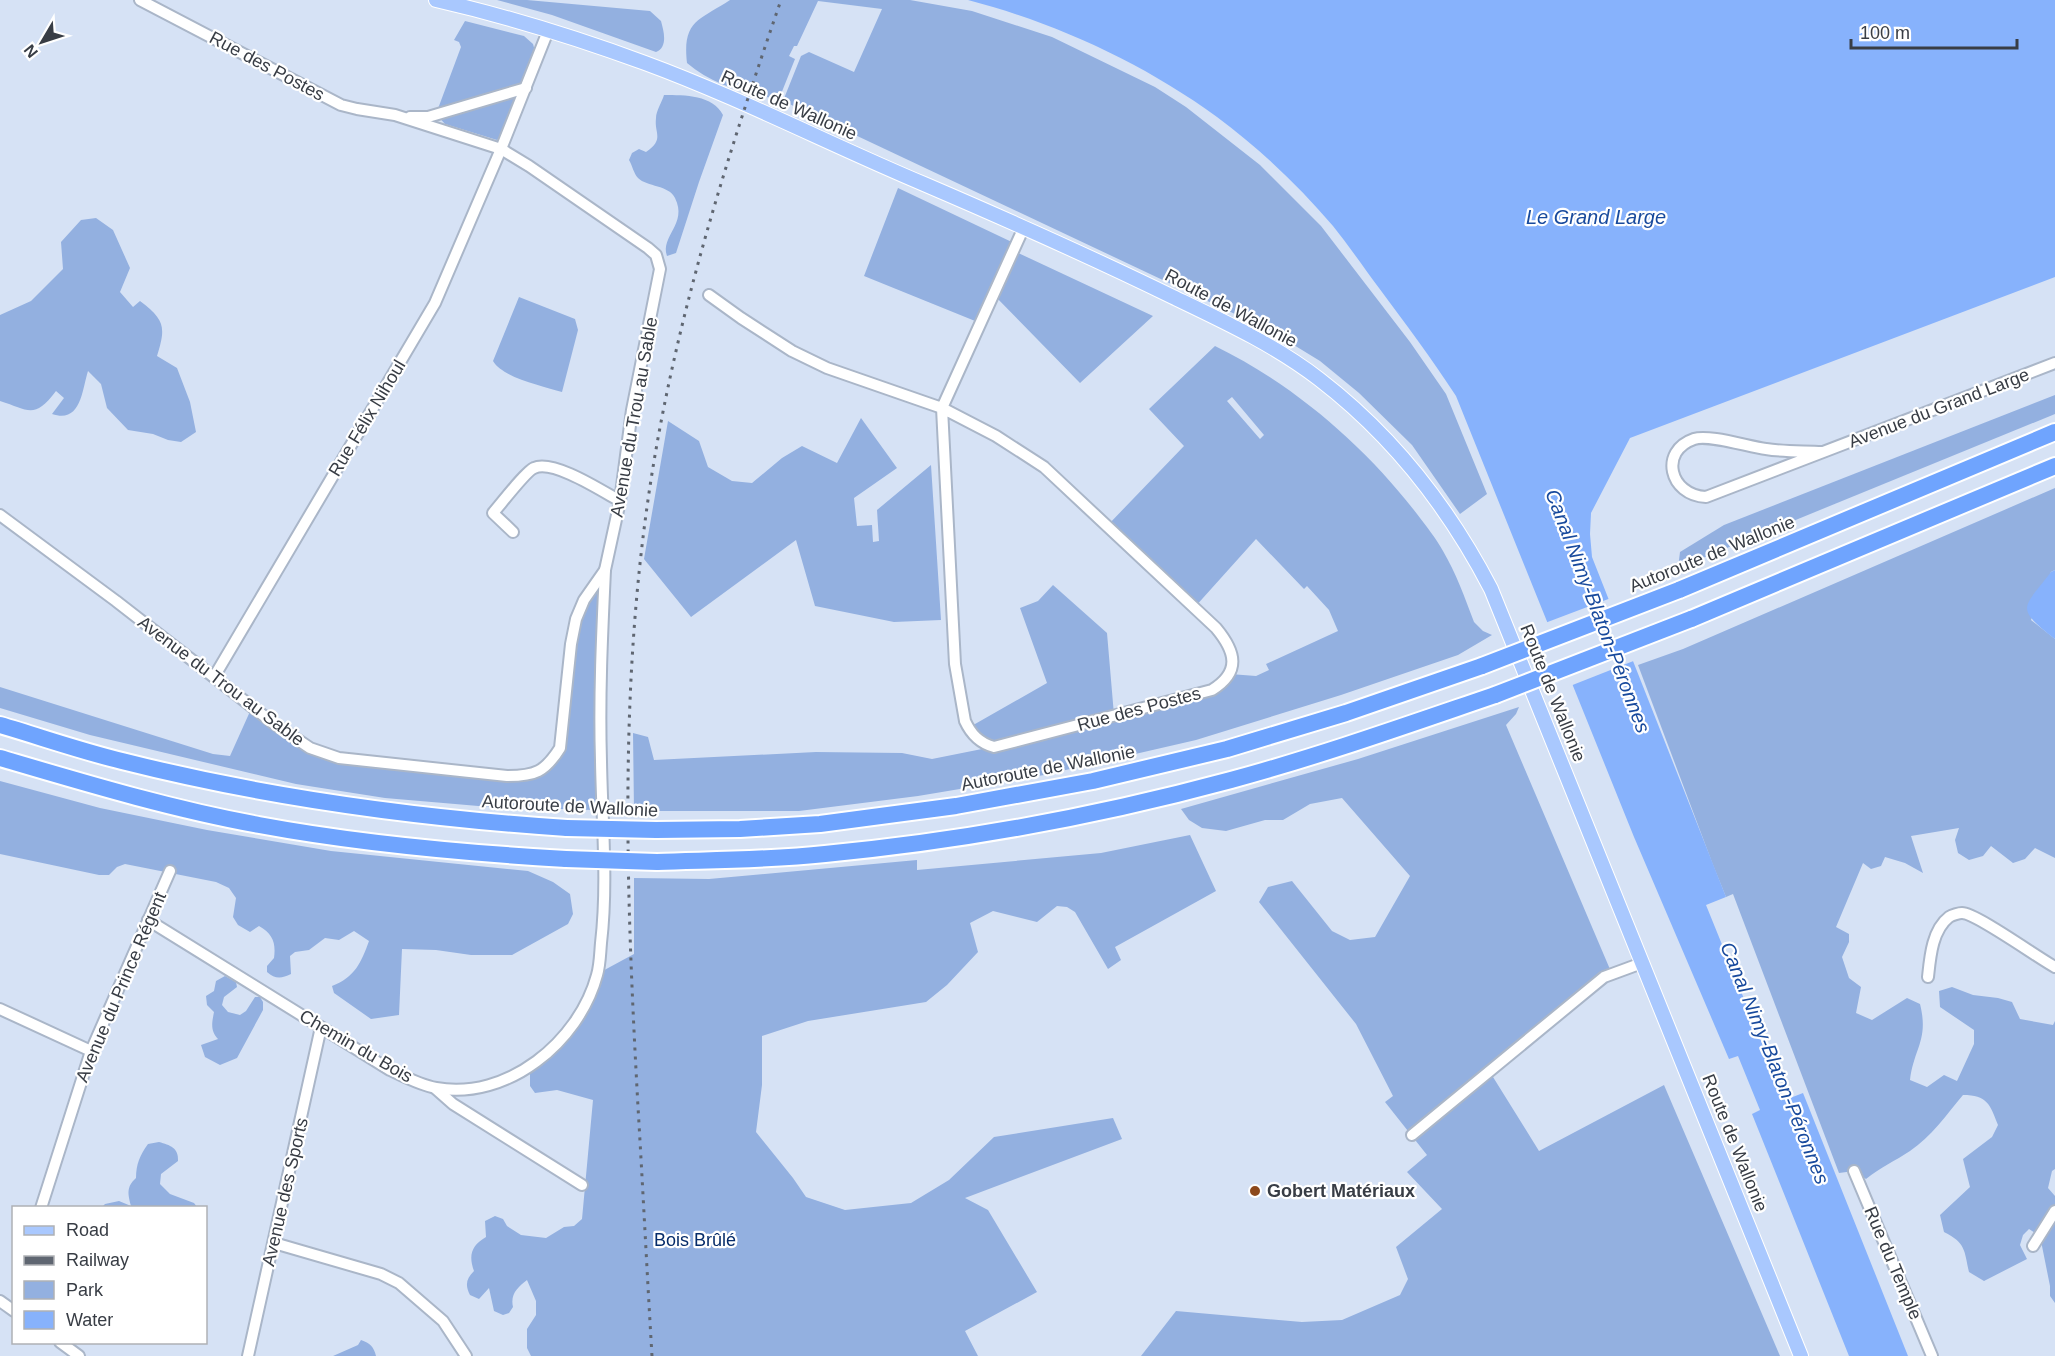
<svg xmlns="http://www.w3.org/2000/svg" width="2055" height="1356" font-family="Arial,sans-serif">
  <rect width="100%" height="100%" fill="#d6e2f5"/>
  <g fill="#93b0e0" fill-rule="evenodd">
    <path d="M497,0H527L650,11L661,21C664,32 668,47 656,52L552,15Z"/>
    <path d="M730,0H910L972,11L1052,37L1155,87L1186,107L1260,165L1321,226L1410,342L1446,394L1487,494L1460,514L1412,445L1359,393L1320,361L1271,331L783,101L801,56L809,52L854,72L882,9L818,1L797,46H794L789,56L795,59L779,99C748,95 711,84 687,63C682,20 700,20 730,0Z"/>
    <polygon points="465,21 524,36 533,44 535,51 501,137 497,140 445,124 436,114 461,47 459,42 454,40"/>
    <path d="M664,95C685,95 713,95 723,115L699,182L676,253L667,256C660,236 688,224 675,198C669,185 647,187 638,178C634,174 632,165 629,160L632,153L639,149L646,152C665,139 654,134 656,118C656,111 662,102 664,95Z"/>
    <polygon points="898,188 1016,244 1014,251 1153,316 1080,383 993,294 980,323 864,276"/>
    <path d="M96,218L113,230L130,268L120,292L133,307L140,301C165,320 166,327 157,356L177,368L190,402L196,432L181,442L168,440L153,434L128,430L107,408L101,384L88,371C82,390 81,424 52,414L64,398L56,391C34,420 29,410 0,401V315L31,301L63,269L61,242L81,220Z"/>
    <path d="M519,297L575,319L578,330L562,392C543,386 503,378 493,361Z"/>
    <path d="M1215,346C1293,384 1364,445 1417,514C1426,526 1436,538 1443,551C1456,573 1465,598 1474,622L1483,631L1492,635L1458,655L1341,695L1196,740L1044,775L918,796L799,811H634L633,733L648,737L654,760L816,752L902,753L932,759L992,747L968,728L1047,683L1020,608L1038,601L1053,585L1107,633L1114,715L1212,690L1230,674L1256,676L1269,670L1266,664L1338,631L1329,610L1307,586L1304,589L1256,539L1194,608L1107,526L1184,446L1149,409ZM1232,397L1264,435L1260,439L1227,401Z"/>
    <polygon points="2055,395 2055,414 1678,568 1680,552 1724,525"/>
    <polygon points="861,418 897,468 854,498 857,526 872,525 873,542 879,541 877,510 931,465 941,620 894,622 815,606 796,540 691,617 644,559 668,421 699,441 708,467 732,481 752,483 782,458 802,446 837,463"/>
    <path d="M2055,488V570L2051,572L2031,620L2055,639V858L2035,848L2025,859L2013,863L1991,846L1983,856L1969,860L1958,853L1955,840L1959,828L1911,836L1923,873L1905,863L1885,857L1881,866L1871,869L1863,863L1836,927L1849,934V942L1842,957L1849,978L1861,987L1856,1013L1872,1020L1907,998L1920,1004C1929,1040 1914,1048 1910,1080L1927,1087L1944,1075L1957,1081L1974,1044V1030L1940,1007L1939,991L1952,987L1973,995L1998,998L2012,1002L2020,1019L2053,1025L2055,1021V1169L2052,1171L2048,1188L2055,1196V1303L2050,1296V1286L2040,1236L2029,1229L2023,1235L2020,1245L2027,1259L1984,1281L1969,1272C1964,1250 1966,1243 1944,1232L1940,1215L1970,1187L1963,1159L1992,1137L1998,1125C1990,1104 1987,1095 1963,1095C1947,1114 1931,1137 1910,1151C1895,1161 1881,1167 1866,1179L1854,1171L1839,1173L1733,894L1726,897L1713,865L1638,665L1683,649Z"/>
    <polygon points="605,570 595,810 490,807 385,798 296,784 90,735 0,708 0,687 213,754 230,756 252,707 325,754 524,776 560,748 576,619"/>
    <polygon points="1519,707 1516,714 1506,725 1612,974 1488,1074 1493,1077 1539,1151 1664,1085 1780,1356 1141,1356 1176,1311 1302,1322 1342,1320 1400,1295 1408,1279 1396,1247 1442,1209 1407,1172 1427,1155 1385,1102 1393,1096 1356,1024 1259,902 1268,887 1292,881 1332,931 1350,940 1375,937 1410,876 1342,798 1310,804 1283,820 1265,820 1226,831 1202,828 1189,820 1181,809 1358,759"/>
    <path d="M0,781L100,808L207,830L331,851L528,871L553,882L570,894L573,914L568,924L512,955H471L436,950L402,949L399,1015L371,1019L334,993L332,986C355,977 361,963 369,941L354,931L339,940L325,938L309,950L295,952L290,956L291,974C281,979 275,979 267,972V966L274,958C276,943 273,934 259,926L250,932L238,925L233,917L236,898L229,888L216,882L125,864L117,867L109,875H99L0,854Z"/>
    <path d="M1190,835L1216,891L1115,947L1121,960L1108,969L1075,912L1067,907L1057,906L1037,922L993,911L970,923L978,952L947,985L926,1002L808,1021L762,1036V1085L756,1132L793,1178L806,1197L845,1210L911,1203L949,1180L994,1137L1113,1118L1122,1139L965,1198L988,1210L1037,1292L965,1331L978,1356H531L527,1348V1329L536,1315V1301L527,1280C518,1287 510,1294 513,1307L509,1313L503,1315L494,1311L489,1288L479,1299L470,1295C465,1285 466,1279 474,1271C468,1255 472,1245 486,1237L485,1221L495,1216L503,1219L507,1226L521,1235L546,1238L564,1227L574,1226L582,1219L593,1100L557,1090L535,1093L530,1086V1073L537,1061L557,1043L597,974L634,954V878L709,879L917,860V870L1101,853Z"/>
    <path d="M225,976L236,982L237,987L224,997L222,1005L228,1012L240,1015L246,1011L255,997H260L263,1002V1010L237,1058L220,1065L205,1057L201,1045L218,1039C210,1030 212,1023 214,1012L207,1005L206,996L214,991L216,981Z"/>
    <path d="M159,1142C170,1145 179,1148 178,1161L161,1174L160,1184L170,1194L194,1203L197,1207H102L105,1204L119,1201L131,1206C128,1194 126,1187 136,1178C136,1164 140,1155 148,1144Z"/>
    <path d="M361,1340C370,1343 374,1347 376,1356H333L358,1345Z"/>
  </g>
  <g fill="#87b2fc">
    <path d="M968,0H2055V277L1630,438L1591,513L1590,534L1592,557L1726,897L1706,905L1785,1100L1803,1093L1908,1356H1849L1752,1114L1760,1110L1738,1056L1729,1059L1634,837L1456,396C1432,359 1405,323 1379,288C1364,268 1349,246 1333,226C1299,186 1259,148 1217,117C1143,63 1056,23 968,0Z"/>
    <path d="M2055,570V639C2014,607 2023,609 2051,572Z"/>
  </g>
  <polygon fill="#d6e2f5" points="1611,598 1636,660 1570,686 1545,623"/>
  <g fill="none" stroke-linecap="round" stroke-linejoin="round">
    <g stroke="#aab6c8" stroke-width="14">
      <g id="minor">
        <polyline points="410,117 428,117 526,88"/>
        <path d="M709,295L741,318L792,351L827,368L942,408L996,436L1044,467L1216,628C1236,652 1241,672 1212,690L994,747C979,743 971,734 965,721L955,664L942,408L1024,227"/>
        <path d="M1822,452C1804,451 1784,452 1766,449C1749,447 1709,434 1694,439C1659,451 1669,495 1706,497L2055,363"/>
        <path d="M0,515L116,601L273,723L310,748L339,758L507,776C535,776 545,772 560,748L571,644L576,619L584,600L605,570L620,501L632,410L660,269L656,255L648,248L529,166L501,149L395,115L357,109L341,105L140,0"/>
        <path d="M513,532L493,513C501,504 526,471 534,468C553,459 602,491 620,501"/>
        <polyline points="214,677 435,303 501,149 548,31"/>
        <path d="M148,920L390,1070C405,1077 420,1085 436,1088C507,1101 579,1042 597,975C600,965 600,954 601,943C608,883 602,822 601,761C599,698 602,634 605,570"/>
        <path d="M1928,977C1930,958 1932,930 1949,917C1952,915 1959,913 1962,913C1976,913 2038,958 2055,967"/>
        <polyline points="0,1009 91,1051"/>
        <polyline points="436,1089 453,1104 582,1185"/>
        <polyline points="1412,1135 1604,977 1642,963"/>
        <polyline points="1854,1171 1932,1356"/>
        <polyline points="41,1208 91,1051 170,871"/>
        <polyline points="274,1243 381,1274 399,1283 443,1321 466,1356"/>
        <polyline points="2033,1246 2055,1211"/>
        <polyline points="0,1301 14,1311"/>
        <polyline points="60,1342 79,1356"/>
        <polyline points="248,1356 321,1027"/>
      </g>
    </g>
    <g stroke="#fff" stroke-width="16">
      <path id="major" d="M436,0C506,16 577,38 645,63C740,98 831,145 924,184C1008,220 1091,257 1173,297C1223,321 1275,345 1319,379C1392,435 1449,508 1491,589L1801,1356"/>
    </g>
    <g stroke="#fff" stroke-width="20">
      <g id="highway">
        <polyline points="1679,590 2055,432"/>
        <polyline points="1691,619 2055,466"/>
        <path d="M0,725C41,737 81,751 122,761C268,798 417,818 567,828"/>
        <path d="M0,758C85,783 171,809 259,825C361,844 463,853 566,859"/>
        <polyline points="656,830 740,829 820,824 956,806 1093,781 1227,749 1346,713 1482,666"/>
        <path d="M657,862C713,860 769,860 825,854C962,841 1098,816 1231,780C1320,756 1407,725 1495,695"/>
      </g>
    </g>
    <use href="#minor" stroke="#fff" stroke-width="10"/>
    <use href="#major" stroke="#a9c8fe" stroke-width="14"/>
    <use href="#highway" stroke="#6fa4fe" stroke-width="16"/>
    <path stroke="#5f6671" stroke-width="3" stroke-dasharray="3 6" stroke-linecap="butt" d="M652,1356C647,1273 643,1190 638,1107C627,907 619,707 647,507C671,333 724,166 781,0"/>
    <g stroke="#fff" stroke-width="20" stroke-linecap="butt">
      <g id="highway-bridge">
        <polyline points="1482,666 1679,590"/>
        <polyline points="1495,695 1691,619"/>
        <polyline points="567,828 656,830"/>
        <polyline points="566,859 657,862"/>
      </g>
    </g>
    <use href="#highway-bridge" stroke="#6fa4fe" stroke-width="16"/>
  </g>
  <circle fill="#8c481b" stroke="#fff" stroke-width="2" cx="1255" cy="1191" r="6"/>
  <g text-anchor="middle" stroke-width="4.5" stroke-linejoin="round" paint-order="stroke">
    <g font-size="18" fill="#383d45" stroke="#fff">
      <text transform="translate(267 66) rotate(28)" y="6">Rue des Postes</text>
      <text transform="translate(789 105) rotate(24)" y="6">Route de Wallonie</text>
      <text transform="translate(1231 308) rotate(28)" y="6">Route de Wallonie</text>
      <text transform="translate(1939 408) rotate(-21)" y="6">Avenue du Grand Large</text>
      <text transform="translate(634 417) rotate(-80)" y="6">Avenue du Trou au Sable</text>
      <text transform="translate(367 418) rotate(-59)" y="6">Rue Félix Nihoul</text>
      <text transform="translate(1712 554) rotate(-22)" y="6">Autoroute de Wallonie</text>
      <text transform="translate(221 681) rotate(37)" y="6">Avenue du Trou au Sable</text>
      <text transform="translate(1553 693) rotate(68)" y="6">Route de Wallonie</text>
      <text transform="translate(1139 709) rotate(-15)" y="6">Rue des Postes</text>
      <text transform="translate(1048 768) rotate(-11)" y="6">Autoroute de Wallonie</text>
      <text transform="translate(570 806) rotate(3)" y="6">Autoroute de Wallonie</text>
      <text transform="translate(121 987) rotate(-67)" y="6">Avenue du Prince Régent</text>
      <text transform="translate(356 1046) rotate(30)" y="6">Chemin du Bois</text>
      <text transform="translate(1735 1143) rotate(68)" y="6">Route de Wallonie</text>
      <text transform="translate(285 1192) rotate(-77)" y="6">Avenue des Sports</text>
      <text transform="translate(1893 1263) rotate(67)" y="6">Rue du Temple</text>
    </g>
    <g font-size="18" font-weight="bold" fill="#383d45" stroke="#fff" text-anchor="start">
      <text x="1267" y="1197">Gobert Matériaux</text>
    </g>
    <g font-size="18" fill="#062c6a" stroke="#fff">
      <text x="695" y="1246">Bois Brûlé</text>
    </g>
    <g font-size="20" font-style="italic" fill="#184a9d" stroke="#fff">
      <text x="1596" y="224">Le Grand Large</text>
      <text transform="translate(1598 611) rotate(69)" y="7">Canal Nimy-Blaton-Péronnes</text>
      <text transform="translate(1775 1063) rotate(68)" y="7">Canal Nimy-Blaton-Péronnes</text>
    </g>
  </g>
  <rect x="12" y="1206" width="195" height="138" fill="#ffffff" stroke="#afb1b5" stroke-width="1.5"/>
  <rect x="24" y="1226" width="30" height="9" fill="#a9c8fe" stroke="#afb1b5" stroke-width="1.5"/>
  <text x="66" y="1236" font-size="18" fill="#383d45">Road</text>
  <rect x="24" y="1256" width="30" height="9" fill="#5f6671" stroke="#afb1b5" stroke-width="1.5"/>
  <text x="66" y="1266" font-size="18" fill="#383d45">Railway</text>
  <rect x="24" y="1281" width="30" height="18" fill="#93b0e0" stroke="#afb1b5" stroke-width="1.5"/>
  <text x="66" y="1296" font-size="18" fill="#383d45">Park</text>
  <rect x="24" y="1311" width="30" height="18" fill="#87b2fc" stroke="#afb1b5" stroke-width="1.5"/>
  <text x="66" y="1326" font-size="18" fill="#383d45">Water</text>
  <g transform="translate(42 42) rotate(231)" stroke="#ffffff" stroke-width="4.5" paint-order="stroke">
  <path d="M0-4.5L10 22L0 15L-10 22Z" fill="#383d45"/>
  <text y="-9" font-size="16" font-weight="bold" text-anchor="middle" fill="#383d45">N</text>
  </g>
  <path d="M1851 39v9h166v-9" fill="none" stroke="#383d45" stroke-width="3"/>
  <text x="1860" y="39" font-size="18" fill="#383d45" stroke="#ffffff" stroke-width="4.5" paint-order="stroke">100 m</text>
</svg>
